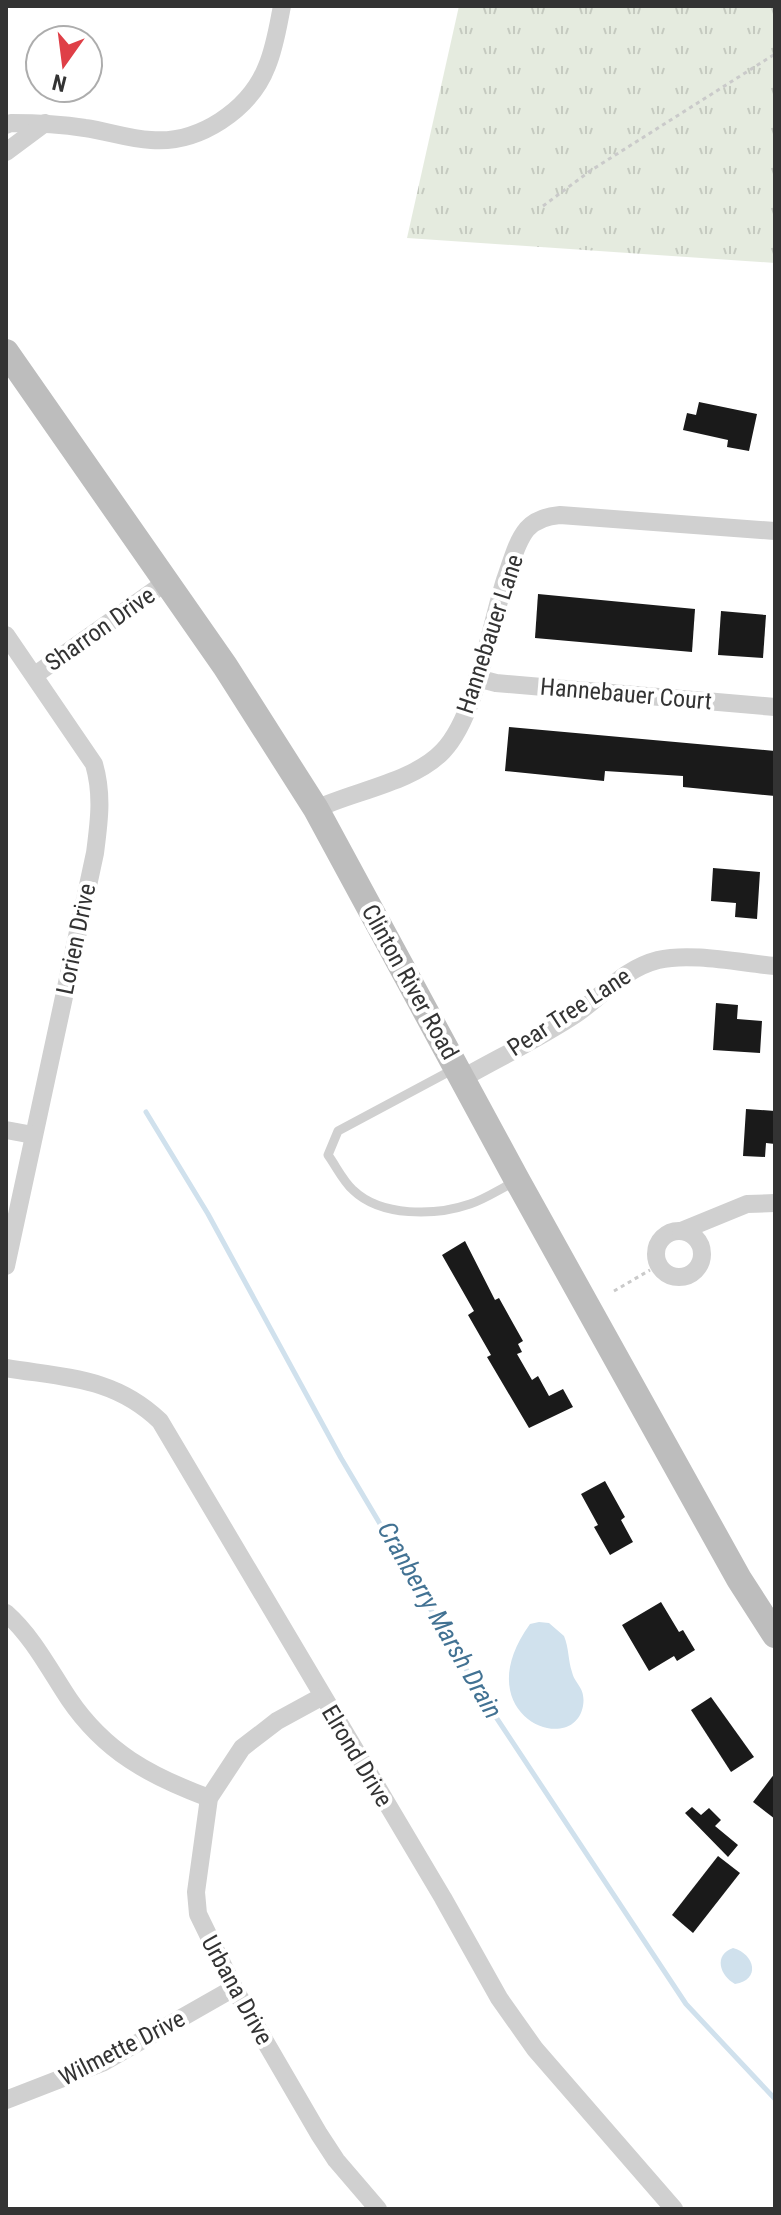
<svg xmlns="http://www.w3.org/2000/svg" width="781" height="2215" font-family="'Roboto Condensed',sans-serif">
  <defs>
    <pattern id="grass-tufts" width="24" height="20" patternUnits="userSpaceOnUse" patternTransform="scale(2)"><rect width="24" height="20" fill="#e5ebdf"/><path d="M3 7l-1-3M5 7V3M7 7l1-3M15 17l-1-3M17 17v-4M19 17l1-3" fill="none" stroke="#c5cac0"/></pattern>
  </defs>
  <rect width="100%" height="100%" fill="#fff"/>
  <polygon fill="url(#grass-tufts)" points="459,6 775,6 775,263 407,238"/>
  <g fill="#d0e1ed">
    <path d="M539,1622L549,1623L564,1636C569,1648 568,1660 572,1672C575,1685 586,1687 583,1706C573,1759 464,1715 530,1624Z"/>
    <path d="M733,1948C755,1954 761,1980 735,1984C720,1976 713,1955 733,1948Z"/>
  </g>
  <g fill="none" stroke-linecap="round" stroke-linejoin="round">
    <polyline stroke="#d0e1ed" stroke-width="5" points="146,1112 208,1214 341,1458 482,1696 686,2004 775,2099"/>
  </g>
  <g fill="#1a1a1a">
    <polygon points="699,402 757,414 749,451 727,447 728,440 683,430 687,413 696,415"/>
    <polygon points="538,594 695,609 692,652 535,638"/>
    <polygon points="721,611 766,615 763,658 718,655"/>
    <polygon points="509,727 775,751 775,796 683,787 683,776 605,771 604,781 505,771"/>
    <polygon points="713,868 760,872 757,919 735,917 736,903 711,901"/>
    <polygon points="716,1003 738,1005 737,1019 762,1021 760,1053 713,1050"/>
    <polygon points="746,1109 775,1111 775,1144 766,1143 765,1157 743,1156"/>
    <polygon points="465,1241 495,1300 499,1298 523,1341 518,1344 522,1352 517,1354 532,1380 538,1376 549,1396 563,1389 573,1407 529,1428 487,1357 491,1355 468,1315 474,1311 442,1255"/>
    <polygon points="605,1481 625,1517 621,1520 633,1542 610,1555 594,1527 598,1525 581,1494"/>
    <polygon points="661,1602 679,1632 683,1630 695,1650 677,1661 674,1656 649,1671 622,1625"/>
    <polygon points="711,1697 754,1757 731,1772 691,1710"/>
    <polygon points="775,1773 775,1819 753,1802"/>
    <polygon points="692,1807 701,1815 709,1808 721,1820 715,1826 738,1845 728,1857 685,1813"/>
    <polygon points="718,1856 740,1873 693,1933 672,1915"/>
  </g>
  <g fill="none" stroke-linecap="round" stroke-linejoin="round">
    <g stroke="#cacaca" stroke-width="3" stroke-dasharray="4 4" stroke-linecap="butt">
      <polyline points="543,206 590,171 775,54"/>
      <polyline points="614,1291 650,1270"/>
    </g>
    <path stroke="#d0d0d0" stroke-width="9" d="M454,1069L338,1131L328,1155C336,1166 343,1181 353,1190C381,1217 435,1216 470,1204C485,1199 500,1189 514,1182"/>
    <g stroke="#d0d0d0" stroke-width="18">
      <path d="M6,125L11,123C36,123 60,124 85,128C107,131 129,139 151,140C199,144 250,110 267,66C275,47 278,26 282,6"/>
      <polyline points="6,152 45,123"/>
      <path d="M6,635L94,764C103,795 99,822 95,853L6,1266"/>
      <polyline points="35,675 166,582"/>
      <polyline points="477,678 496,683 775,707"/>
      <path d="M316,809C354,791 414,782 443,751C476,717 490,627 505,580C511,564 516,542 527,529C536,519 547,516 560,515L775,531"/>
      <path d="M463,1078C500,1057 540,1038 576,1014C604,995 623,969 658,960C691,952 741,963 775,966"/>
      <polyline points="6,1130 33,1135"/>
      <circle cx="679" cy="1254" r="23"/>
      <polyline points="681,1231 747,1204 775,1203"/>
      <path d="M6,1368C66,1378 114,1377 160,1421L443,1898L499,1998L535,2049L674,2209"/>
      <path d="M6,1613C33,1637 49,1669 69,1699C105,1752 150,1776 209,1798"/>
      <polyline points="321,1697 277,1721 242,1748 209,1798 196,1892 198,1914 234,1988 319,2134 336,2160 378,2209"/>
      <polyline points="6,2100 104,2062 234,1988"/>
    </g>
    <polyline stroke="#bdbdbd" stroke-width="26" points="6,352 225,666 316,809 517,1180 739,1579 775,1635"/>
  </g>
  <g text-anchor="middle" stroke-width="8" stroke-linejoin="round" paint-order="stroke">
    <g font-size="24" fill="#333" stroke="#fff">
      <text transform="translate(100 629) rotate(-35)" y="8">Sharron Drive</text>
      <text transform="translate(490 634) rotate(-72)" y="8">Hannebauer Lane</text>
      <text transform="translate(626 694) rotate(5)" y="8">Hannebauer Court</text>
      <text transform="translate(76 939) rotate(-78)" y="8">Lorien Drive</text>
      <text transform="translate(410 982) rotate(61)" y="8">Clinton River Road</text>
      <text transform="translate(569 1012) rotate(-33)" y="8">Pear Tree Lane</text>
      <text transform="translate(357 1756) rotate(59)" y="8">Elrond Drive</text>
      <text transform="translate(237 1990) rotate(61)" y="8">Urbana Drive</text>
      <text transform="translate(122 2048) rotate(-27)" y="8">Wilmette Drive</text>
    </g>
    <g font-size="26" font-style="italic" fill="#427293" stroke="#fff">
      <text transform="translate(440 1620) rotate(60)" y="9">Cranberry Marsh Drain</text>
    </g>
  </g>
  <rect width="781" height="2215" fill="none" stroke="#333333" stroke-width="16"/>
  <g transform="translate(64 64) rotate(194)"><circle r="38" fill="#ffffff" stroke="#adadad" stroke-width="2"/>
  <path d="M0-6L14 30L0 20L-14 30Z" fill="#df3f47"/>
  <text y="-12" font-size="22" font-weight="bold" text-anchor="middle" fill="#333333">N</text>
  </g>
</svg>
